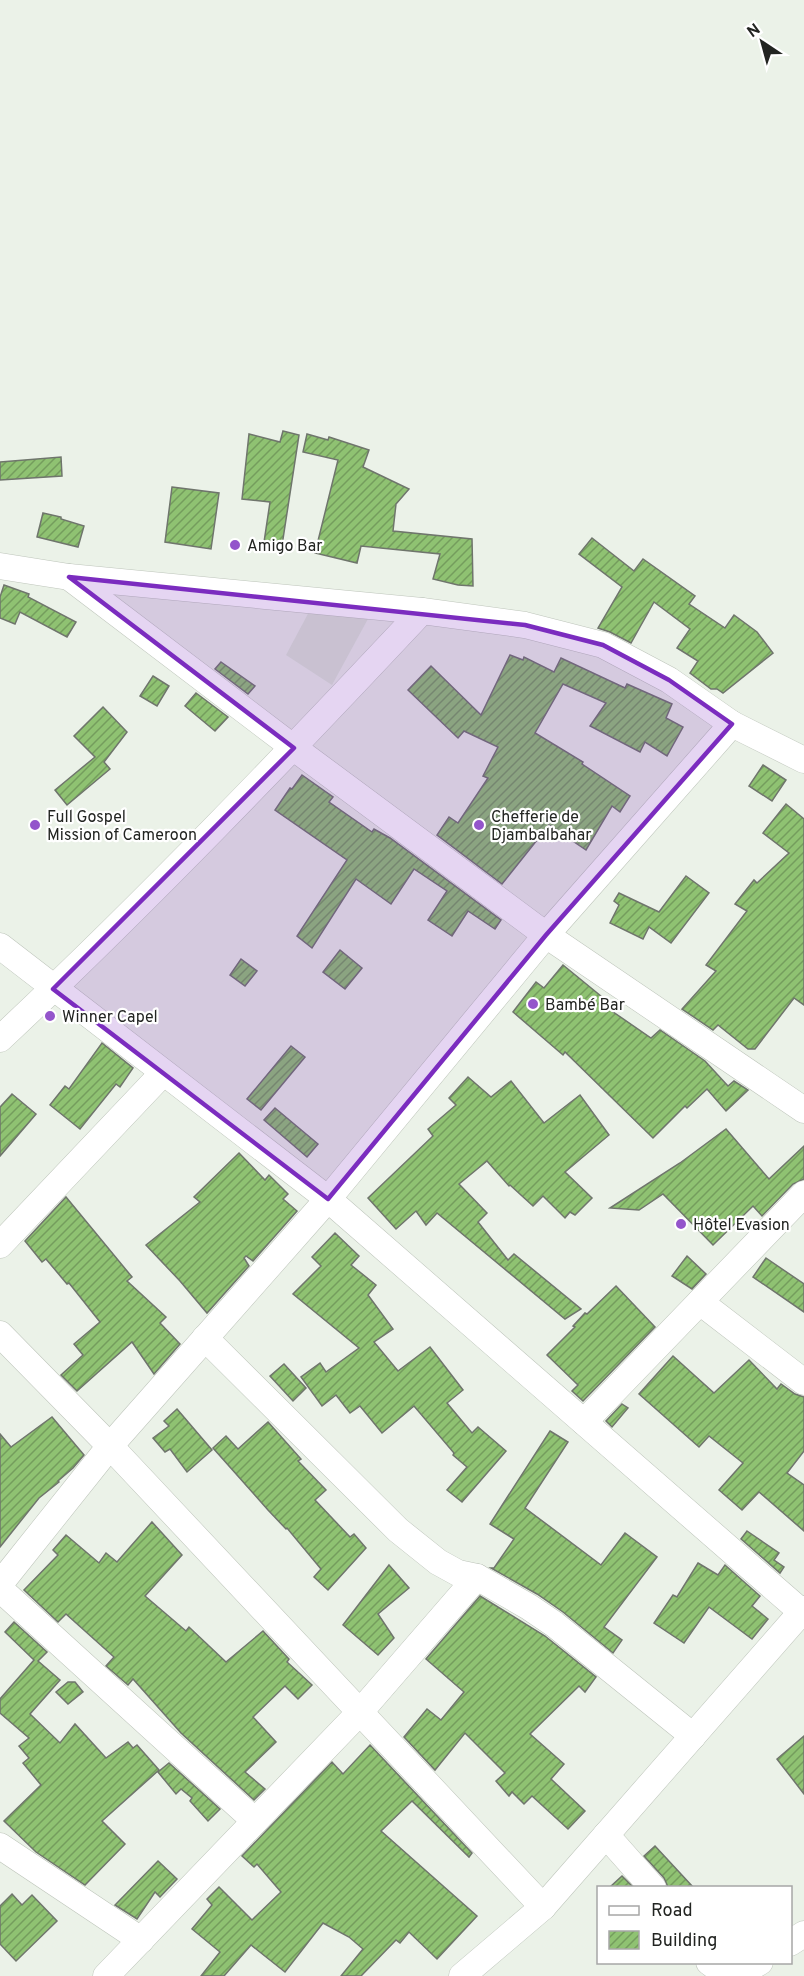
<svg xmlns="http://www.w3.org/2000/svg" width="804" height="1976" font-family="Overpass,sans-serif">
  <defs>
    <pattern id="building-hatch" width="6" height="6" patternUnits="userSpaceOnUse" patternTransform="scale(1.5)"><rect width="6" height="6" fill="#8fc272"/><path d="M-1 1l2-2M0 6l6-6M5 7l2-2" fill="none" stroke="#749d5d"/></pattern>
  </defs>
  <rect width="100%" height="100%" fill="#ebf2e8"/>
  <polygon fill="#dce7d6" points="310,610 369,617 332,685 286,655"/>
  <g fill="url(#building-hatch)" stroke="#6f756c" stroke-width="1.5">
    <polygon points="283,431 299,435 281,552 263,549 270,502 242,499 249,434 280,442"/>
    <polygon points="307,434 328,440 329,437 369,450 363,467 409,489 396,504 393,531 472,539 473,586 458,585 433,579 440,554 361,546 357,563 315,553 338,460 303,452"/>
    <polygon points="61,457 62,476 0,480 0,462"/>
    <polygon points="172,487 219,493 211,549 165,542"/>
    <polygon points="43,513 61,517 61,519 84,526 78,547 37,537"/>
    <polygon points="592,538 634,571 643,559 695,596 689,604 725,628 734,615 757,632 773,653 723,693 717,689 711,689 690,673 698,661 677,648 690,629 654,602 631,643 610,632 598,628 622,587 579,554"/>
    <polygon points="4,585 29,594 28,597 76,622 67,637 20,612 15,624 0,618 0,597"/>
    <polygon points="510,655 523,660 524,657 554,672 561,658 625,688 627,684 672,704 666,718 683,727 667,756 645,742 640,752 590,726 606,703 563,684 535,733 583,762 582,764 630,796 620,812 612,806 586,850 549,825 502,884 437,835 449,817 458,823 488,778 483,776 498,747 464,731 458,738 408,690 431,666 481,715"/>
    <polygon points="221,662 255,686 248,694 215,669"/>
    <polygon points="153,676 169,686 157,706 140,696"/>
    <polygon points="196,693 228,717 215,731 185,706"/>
    <polygon points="103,707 127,732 104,762 110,769 67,805 55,790 95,757 74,736"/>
    <polygon points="763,765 786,780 772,801 749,786"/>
    <polygon points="302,775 333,797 329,802 372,832 374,829 390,838 501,920 495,929 468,911 452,936 428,920 447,891 414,869 391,904 356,879 312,948 297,936 347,860 275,810 290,788 292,789"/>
    <polygon points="786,804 804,819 804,1005 794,998 755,1049 748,1049 718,1025 713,1030 682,1009 716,971 706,965 747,911 735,904 754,880 757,883 789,853 763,833"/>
    <polygon points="686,876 709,893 671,943 649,927 643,939 610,923 619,905 614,901 619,893 659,912"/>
    <polygon points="340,950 362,968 345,989 323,972"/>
    <polygon points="241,959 257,971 245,986 230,975"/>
    <polygon points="563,965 607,1001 603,1005 651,1038 660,1030 705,1061 728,1086 734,1081 748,1090 726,1111 707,1089 687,1108 685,1106 653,1138 565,1052 563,1055 513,1012 536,982 544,988"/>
    <polygon points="102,1043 133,1068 120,1087 116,1084 80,1129 50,1105 65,1086 69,1089"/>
    <polygon points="291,1046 305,1057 261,1110 247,1099"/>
    <polygon points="468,1077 491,1097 511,1081 544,1123 580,1095 609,1135 565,1172 592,1198 575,1215 570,1212 565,1218 543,1196 533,1206 510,1185 509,1186 487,1161 459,1184 487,1213 478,1222 508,1260 514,1254 581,1309 565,1319 437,1213 426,1225 416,1211 396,1229 368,1198 433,1136 428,1129 456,1105 449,1098"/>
    <polygon points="12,1094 36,1114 0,1156 0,1107"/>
    <polygon points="275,1108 318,1144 307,1157 264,1120"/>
    <polygon points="726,1129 769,1179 804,1146 804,1179 793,1184 762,1216 753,1206 713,1245 663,1194 639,1210 610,1208 680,1163"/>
    <polygon points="239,1153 265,1180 269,1175 288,1194 283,1199 297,1211 253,1261 246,1256 244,1258 249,1266 207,1313 180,1281 146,1245 200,1202 194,1197"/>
    <polygon points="66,1197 132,1277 127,1281 166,1317 160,1323 180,1344 154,1374 132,1342 77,1391 61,1375 83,1355 74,1344 100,1322 69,1283 67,1284 46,1259 42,1262 25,1241"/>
    <polygon points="335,1233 359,1256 351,1265 376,1285 368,1295 393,1329 374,1342 398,1371 430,1347 463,1390 447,1403 472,1433 478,1427 506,1451 462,1502 447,1490 467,1467 453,1455 454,1453 414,1406 382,1433 360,1406 350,1413 336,1395 322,1406 301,1377 320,1363 326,1372 359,1348 293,1294 321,1266 312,1257"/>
    <polygon points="687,1256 706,1274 692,1289 672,1276"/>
    <polygon points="766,1258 804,1284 804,1312 753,1277"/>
    <polygon points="616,1286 655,1327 583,1401 572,1391 578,1385 547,1355 575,1327 573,1326 585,1313 587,1314"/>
    <polygon points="673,1356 714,1393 749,1360 777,1389 781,1384 795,1394 804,1397 804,1451 787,1473 804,1485 804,1531 759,1492 742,1510 719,1490 743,1463 709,1436 699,1447 639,1394"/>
    <polygon points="284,1364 306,1388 293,1401 270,1376"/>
    <polygon points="622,1404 628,1408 612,1427 606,1421"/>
    <polygon points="177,1409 212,1450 187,1472 170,1449 165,1452 153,1438 169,1426 164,1421"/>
    <polygon points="52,1417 84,1455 73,1468 58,1481 59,1482 39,1498 0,1547 0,1434 11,1447"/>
    <polygon points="268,1422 301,1459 298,1461 326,1490 315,1500 350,1537 354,1534 366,1548 328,1590 314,1577 321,1569 287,1528 286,1529 268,1510 213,1448 226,1436 238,1449"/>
    <polygon points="550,1431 568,1442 525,1508 601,1565 625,1533 657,1557 604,1627 622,1640 613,1653 563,1612 537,1594 491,1568 494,1568 514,1539 490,1524"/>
    <polygon points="152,1522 182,1555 145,1596 186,1631 189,1627 226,1662 263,1631 289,1659 287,1662 312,1685 298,1699 285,1686 253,1717 276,1742 245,1772 265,1789 254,1800 181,1733 133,1679 128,1685 106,1666 114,1657 66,1614 58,1622 24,1590 58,1555 53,1550 66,1535 99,1563 106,1553 117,1562"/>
    <polygon points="747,1531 779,1553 774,1560 784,1567 780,1573 741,1539"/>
    <polygon points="698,1563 718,1575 725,1565 760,1596 752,1606 768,1619 752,1639 709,1607 684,1643 654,1623 673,1595 677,1597"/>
    <polygon points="389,1565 409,1588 378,1614 394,1638 378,1655 343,1625"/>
    <polygon points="480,1596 545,1636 596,1677 585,1692 579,1686 530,1734 564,1764 551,1779 585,1811 568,1829 532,1796 524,1804 512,1792 509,1796 496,1781 505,1773 465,1733 435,1770 404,1737 427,1709 441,1720 464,1692 426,1659"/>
    <polygon points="14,1622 47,1652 38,1661 60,1680 30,1714 60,1743 75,1724 106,1758 128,1742 133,1748 137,1745 159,1770 102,1821 125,1844 85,1885 36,1852 4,1821 41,1785 23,1763 29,1758 19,1746 29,1738 0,1713 0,1699 34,1660 5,1632"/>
    <polygon points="68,1682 75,1682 83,1692 68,1704 56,1692"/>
    <polygon points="804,1736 804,1794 777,1759"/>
    <polygon points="370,1745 472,1853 469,1857 412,1801 381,1831 477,1916 437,1959 409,1932 400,1943 396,1940 361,1976 341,1976 363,1949 349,1937 323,1923 285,1972 251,1945 224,1976 201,1976 220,1952 192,1929 212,1905 207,1899 219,1887 252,1920 281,1892 257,1864 254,1867 242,1856 332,1762 343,1774"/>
    <polygon points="169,1763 220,1809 208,1821 190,1801 192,1798 181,1789 176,1794 158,1772"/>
    <polygon points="655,1846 693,1887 668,1887 664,1878 644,1856"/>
    <polygon points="158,1861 177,1879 160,1897 155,1892 137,1919 115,1905"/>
    <polygon points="622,1876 633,1887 610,1887"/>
    <polygon points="12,1894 22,1905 32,1895 57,1921 16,1961 0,1944 0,1906"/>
  </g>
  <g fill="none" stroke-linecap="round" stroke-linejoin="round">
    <g stroke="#bec5bb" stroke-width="27">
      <g id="minor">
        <polyline points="0,566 69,577 422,611 525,625 603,645 669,680 732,724 804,760"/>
        <polyline points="69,577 294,748 546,935 804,1110"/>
        <polyline points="0,946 328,1199 804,1614"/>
        <path d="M0,1039C146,902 285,757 422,611"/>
        <polyline points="0,1245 163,1073"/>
        <polyline points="700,1302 804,1382"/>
        <polyline points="0,1334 110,1446 543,1907"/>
        <polyline points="205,1338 398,1530 438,1562 458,1573 477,1577 529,1607 554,1624 693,1736"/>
        <polyline points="584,1422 804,1194"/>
        <polyline points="0,1584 110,1446 328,1199 546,935 732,724"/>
        <polyline points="0,1589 255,1821"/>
        <polyline points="606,1835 653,1888"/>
        <polyline points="0,1846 141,1940"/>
        <polyline points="790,1943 804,1934"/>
        <polyline points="709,1962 721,1971 738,1975 760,1962"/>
        <polyline points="106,1976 360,1712 477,1577"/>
        <polyline points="462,1976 543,1907 804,1609"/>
      </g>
    </g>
    <use href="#minor" stroke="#fff" stroke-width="26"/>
  </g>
  <path fill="#7b2cbf" fill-opacity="0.2" stroke="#7b2cbf" stroke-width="4.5" stroke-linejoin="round" d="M69,577L525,625L603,645L669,680L732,724L546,935L328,1199L53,989L294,748Z"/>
  <g fill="#9455cb" stroke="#fff" stroke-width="2">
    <circle cx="235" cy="545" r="6"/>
    <circle cx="35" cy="825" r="6"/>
    <circle cx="479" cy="825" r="6"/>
    <circle cx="533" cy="1004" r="6"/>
    <circle cx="50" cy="1016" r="6"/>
    <circle cx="681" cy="1224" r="6"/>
  </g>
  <g text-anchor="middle" stroke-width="4.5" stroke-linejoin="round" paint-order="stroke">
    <g font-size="16" fill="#222421" stroke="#fff" text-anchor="start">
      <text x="247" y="551">Amigo Bar</text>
      <text x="47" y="822">Full Gospel<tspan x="47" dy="18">Mission of Cameroon</tspan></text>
      <text x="491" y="822">Chefferie de<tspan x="491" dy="18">Djambalbahar</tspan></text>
      <text x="545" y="1010">Bambé Bar</text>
      <text x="62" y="1022">Winner Capel</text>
      <text x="693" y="1230">Hôtel Evasion</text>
    </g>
  </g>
  <rect x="597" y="1886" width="195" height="78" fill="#ffffff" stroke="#a7a7a6" stroke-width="1.5"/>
  <rect x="609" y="1906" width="30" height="9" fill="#ffffff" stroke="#a7a7a6" stroke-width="1.5"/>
  <text x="651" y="1916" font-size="18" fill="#222421">Road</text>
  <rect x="609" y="1931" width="30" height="18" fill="url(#building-hatch)" stroke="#a7a7a6" stroke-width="1.5"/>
  <text x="651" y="1946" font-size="18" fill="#222421">Building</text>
  <g transform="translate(762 42) rotate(324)" stroke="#ffffff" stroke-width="4.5" paint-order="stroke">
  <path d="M0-4.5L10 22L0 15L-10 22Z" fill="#222421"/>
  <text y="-9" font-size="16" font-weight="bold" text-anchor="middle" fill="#222421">N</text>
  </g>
</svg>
